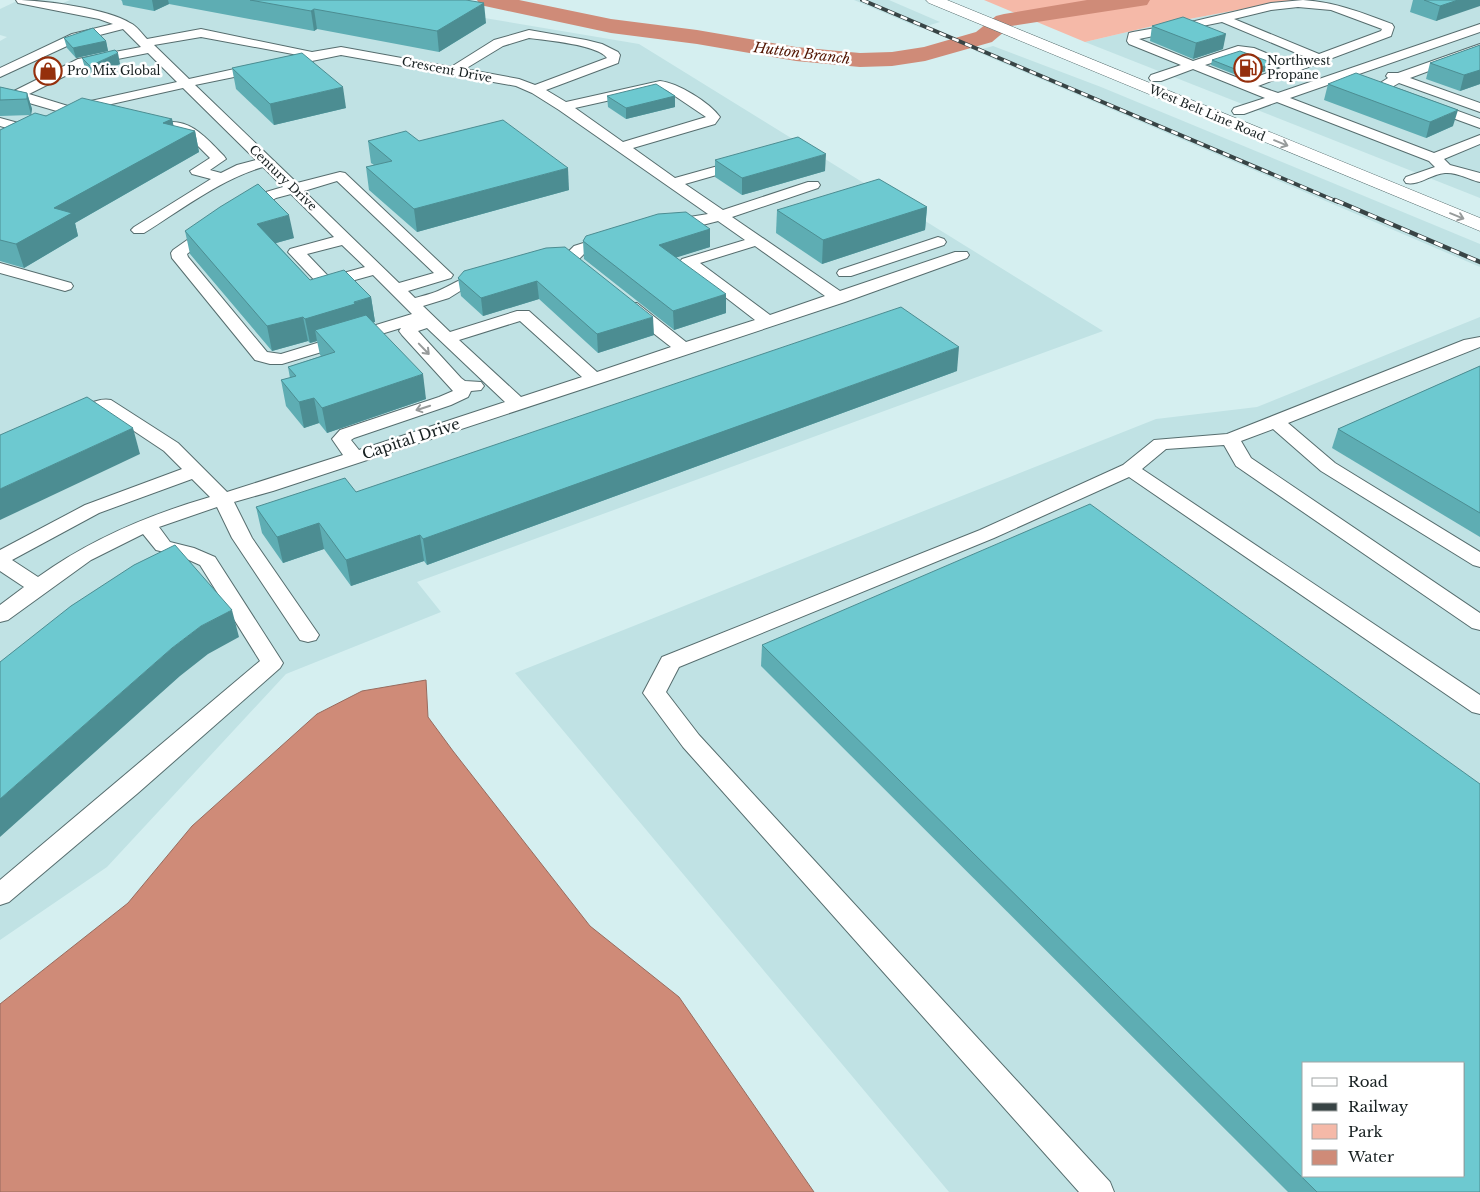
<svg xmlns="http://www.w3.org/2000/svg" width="1480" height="1192" font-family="'Libre Baskerville',serif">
  <rect width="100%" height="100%" fill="#d5eff0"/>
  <g fill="#c0e2e4" fill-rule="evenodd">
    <polygon points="19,0 47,0 63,3 70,0 377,0 639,44 1103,331 417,582 441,612 286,674 107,867 0,940 0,41 7,37 0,35 0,9"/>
    <polygon points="854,0 889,0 940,22 920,28"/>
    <polygon points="1314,0 1480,0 1480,198 1085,42 1157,25 1275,3"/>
    <polygon points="993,46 1101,87 1480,244 1480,267 975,51"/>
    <path d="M1480,317V1192H949L515,673L1156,419L1257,407ZM1304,1063H1464V1176H1304Z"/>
  </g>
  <polygon fill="#f5b9a8" points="984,0 1314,0 1275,3 1157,25 1085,42"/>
  <polygon fill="#cf8b78" stroke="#986b5e" points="426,680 428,717 453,751 590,926 679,997 814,1192 0,1192 0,1004 128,903 192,826 317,714 362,691"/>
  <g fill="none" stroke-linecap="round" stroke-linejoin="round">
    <polygon fill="#cf8b78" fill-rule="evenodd" points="477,0 519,0 611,19 697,30 796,47 860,53 892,52 924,47 976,32 996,16 1004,14 1087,0 1150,0 1147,5 1011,26 992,42 925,61 892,66 860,67 796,61 697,44 611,33 480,5"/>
    <g stroke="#566d6e" stroke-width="2">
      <g id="minor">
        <path d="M16,0C42,0 109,9 130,23C137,26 142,34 147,39L201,29L312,52L341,47L451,67L494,40L529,30L586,40L602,44L618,52L620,55L618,63L546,90L566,102L660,81C678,83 709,102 720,117L715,124L633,148L675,178L743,159L748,160L750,163L748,166L685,184L723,210L808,182H818L820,185L818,188L732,217L840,291L955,252H967L969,255L967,258L845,302L601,383L273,491L234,502L252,538L319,635L316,640L308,642L300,640L232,538L217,507L159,527L170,542L194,548L215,557L283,663L280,668L138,793L9,902L0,905V880L260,661L200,565L180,556L156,550L143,534L91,560L8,620L0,622V605L24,587L0,571V550L85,505L182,469L164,451L104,411L83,421L76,423L69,421L67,417L69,413C82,407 98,397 111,400L178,443L227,492L343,455L332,439L340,430L439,397L453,391L402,335L399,331L401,328L282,364H270L255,360L172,258L171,253L173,250L207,226H217L220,229L187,254L188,257L267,352L281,354L412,314L373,275L326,288L320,286L288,252L290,249L334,237L291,194L276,198L249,213H239L236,210L239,207L266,192L283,187L263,167C221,179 181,210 144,233H134L131,230L134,227L211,179L192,174L190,171L210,158L186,134L164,129L162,126L164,123C190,117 208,140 224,156L226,159L210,170L221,173L237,165L256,160L183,88L67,114L12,98L10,95L12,92L78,59L141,47L123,29L80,40L0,77V68L72,34L113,24L99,19L18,3ZM201,37L298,55L189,79L154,45ZM529,38C546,40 599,45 607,58L535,85L519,79L465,69L503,46ZM148,53L177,82L68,106L29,94L87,65ZM341,55L516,86L532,93L559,110L708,214L665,221L662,224L665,227C681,231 702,225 718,221L745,240L682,259L680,262L755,320L686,342L637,303H625L623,307L625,311L671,347L597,372L529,311H517L450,332L423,306L449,298L465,288L493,280L495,277L493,274C474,269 454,284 438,291C431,294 422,296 415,298L408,291L451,278L453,275L345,173L340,172L297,183L195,85ZM660,89L666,90L706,117L623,142L575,108ZM337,181L434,273L399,283L304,191ZM342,245L365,267L329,277L307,254ZM755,246L825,296L770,315L700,263ZM520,321L582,377L521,397L459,340ZM427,328L505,402L359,450L351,440L354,438L451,405L468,397L471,391L481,390L484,386L481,382L465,381L461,378L418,331ZM192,479L210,497C148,515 91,539 38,577L12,560L99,513Z"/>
        <path d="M1303,0C1335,2 1363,13 1392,24L1394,27L1391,36L1258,86L1278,93L1480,24V32L1290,98L1434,153L1480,135V144L1444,159L1450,165L1480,173V182C1468,179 1457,172 1445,173C1431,174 1419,186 1406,183L1404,180L1406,177L1435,167L1429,161L1277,102L1244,114H1234L1232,111L1234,108L1265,98L1193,69L1161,81H1151L1149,78L1151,75L1181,65L1129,44L1127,41L1129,33L1133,32L1195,21L1271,3ZM1298,7L1331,10L1382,29L1381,31L1319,54L1234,19L1271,10ZM1222,22L1308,58L1293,64L1254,48L1238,46L1193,61L1139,39ZM1239,54L1248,55L1281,68L1246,81L1205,65Z"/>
        <polygon points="1480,44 1480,52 1410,78 1480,103 1480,112 1399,83 1392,87 1480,119 1480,128 1376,90 1374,87 1388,78 1386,76 1388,73 1398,73"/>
        <polygon points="0,118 22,124 24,127 17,131 0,126"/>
        <polygon points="612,234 618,236 620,239 618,242 586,252 577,261 547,264 541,262 539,259 541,256 567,253 574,246"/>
        <polygon points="938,237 944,239 946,242 944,245 851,276 839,276 837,273 839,270"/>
        <polygon points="0,263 71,283 73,286 71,289 65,291 0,273"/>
        <polygon points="1480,337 1480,347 1288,423 1335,463 1480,552 1480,567 1473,565 1321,471 1273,429 1241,441 1251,458 1480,613 1480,630 1472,628 1236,466 1224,445 1166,449 1142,469 1480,695 1480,714 1472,712 1129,477 994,538 679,667 666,692 699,735 1110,1182 1114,1192 1079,1192 683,747 643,693 662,657 980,530 1123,465 1154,440 1227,434 1464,340"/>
      </g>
    </g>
    <g stroke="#566d6e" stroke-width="1">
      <polygon id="major" points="926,0 947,0 1480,218 1480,231 929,3"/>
    </g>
    <use href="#minor" fill="#fff" fill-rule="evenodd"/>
    <use href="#major" fill="#fff" fill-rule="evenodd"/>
    <g stroke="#384445" stroke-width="4">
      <polyline id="rail-far1" points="862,0 1338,202"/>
    </g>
    <g stroke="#384445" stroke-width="4.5">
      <polyline id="rail" points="1335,200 1480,262"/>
    </g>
    <use href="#rail-far1" stroke="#fff" stroke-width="2.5" stroke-dasharray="7" stroke-linecap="butt"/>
    <use href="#rail" stroke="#fff" stroke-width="3" stroke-dasharray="9" stroke-linecap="butt"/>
  </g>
  <g fill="#5eadb3">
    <polygon points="121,0 466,0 486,23 439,52 317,29 314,31 169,4 154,11 123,5 122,1"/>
    <polygon points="1413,0 1480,0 1436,21 1410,12"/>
    <polygon points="1152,26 1223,49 1193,59 1150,41"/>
    <polygon points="64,38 106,41 108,51 76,58 67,48"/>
    <polygon points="1480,45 1480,84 1460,91 1426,79 1430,63"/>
    <polygon points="82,58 120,64 93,76 85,68"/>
    <polygon points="1212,60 1273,63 1272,69 1244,78 1211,65"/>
    <polygon points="232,68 346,108 274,125 236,89"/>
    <polygon points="1328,84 1453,126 1426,138 1324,100"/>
    <polygon points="0,87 27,93 32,109 31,115 172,119 173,126 195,131 199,152 75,223 78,236 24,268 0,261 0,130 31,115 0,116"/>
    <polygon points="607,96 675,96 675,107 626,119 608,107"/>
    <polygon points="368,141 419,141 569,190 417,232 369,190 366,167 374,165 371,163"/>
    <polygon points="715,160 825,171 742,195 715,177"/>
    <polygon points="927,207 925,230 822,264 776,233 777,210"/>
    <polygon points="710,229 710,247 676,257 726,313 674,330 584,259 583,241"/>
    <polygon points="185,231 294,238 276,243 310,280 371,297 375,322 373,322 426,399 327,433 319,423 304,428 286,406 281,380 290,378 288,367 321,356 320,355 317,341 310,343 308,341 272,351 190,254"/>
    <polygon points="546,248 654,335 598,353 539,299 483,316 461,296 458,278"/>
    <polygon points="1480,366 1480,537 1332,448 1338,429"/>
    <polygon points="957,371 427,565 424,561 351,586 324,549 283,563 262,533 256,507 356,492"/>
    <polygon points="762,645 1480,1192 1288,1192 761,666"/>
  </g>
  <g fill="#4c8d92">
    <polygon points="152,0 168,0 169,4 154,11"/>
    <polygon points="1458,0 1480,0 1480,6 1436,21 1440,6"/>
    <polygon points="484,3 486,23 439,52 437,31"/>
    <polygon points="314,9 317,29 314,31 311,11"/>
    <polygon points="1226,34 1223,49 1193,59 1196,43"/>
    <polygon points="106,41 108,51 76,58 73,48"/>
    <polygon points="118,53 120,64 93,76 90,66"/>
    <polygon points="1273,63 1272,69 1244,78 1245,73"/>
    <polygon points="1480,70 1480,84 1460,91 1464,75"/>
    <polygon points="343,87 346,108 274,125 270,104"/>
    <polygon points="27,93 32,109 31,115 27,99"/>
    <polygon points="675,96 675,107 626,119 626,108"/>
    <polygon points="1458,110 1453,126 1426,138 1430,122"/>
    <polygon points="172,119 177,140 195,131 199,152 75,223 78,236 24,268 16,244 54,208 163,123"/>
    <polygon points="826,154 825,171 742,195 742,178"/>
    <polygon points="568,168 569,190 417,232 414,209"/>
    <polygon points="927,207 925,230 822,264 823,240"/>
    <polygon points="289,215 294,238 262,247 257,224"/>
    <polygon points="710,229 710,247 659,263 659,245"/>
    <polygon points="537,281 539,299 483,316 481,298"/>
    <polygon points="726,294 726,313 674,330 673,311"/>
    <polygon points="371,297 375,322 359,326 315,330 317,341 310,343 305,319"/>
    <polygon points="303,317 308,341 272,351 267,326"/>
    <polygon points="653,317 654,335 598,353 597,334"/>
    <polygon points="959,347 957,371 427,565 423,539"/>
    <polygon points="423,374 426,399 327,433 322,408"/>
    <polygon points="314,398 319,423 304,428 299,402"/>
    <polygon points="133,428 140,454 0,520 0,489"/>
    <polygon points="319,523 324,549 283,563 277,537"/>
    <polygon points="420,535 424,561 351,586 346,560"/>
    <polygon points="232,610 239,637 208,654 180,676 0,837 0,799 172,648 201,626"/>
  </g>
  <g fill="#6dc9d0" stroke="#4c8d92" fill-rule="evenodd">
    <polygon points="250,0 466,0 484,3 437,31 314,9 311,11"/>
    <polygon points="1424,0 1458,0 1440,6"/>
    <polygon points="1183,17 1226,34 1196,43 1152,26"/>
    <polygon points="93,28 106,41 73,48 64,38"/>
    <polygon points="1480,45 1480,70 1464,75 1430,63"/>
    <polygon points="115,50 118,53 90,66 82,58"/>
    <polygon points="1240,51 1273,63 1245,73 1212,60"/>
    <polygon points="302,53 343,87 270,104 232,68"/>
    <polygon points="1356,73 1458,110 1430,122 1328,84"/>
    <polygon points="656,84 675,96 626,108 607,96"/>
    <polygon points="0,87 27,93 27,99 0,100"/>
    <polygon points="82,98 172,119 163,123 195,131 54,208 72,213 16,244 0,240 0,130 35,113 46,116"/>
    <polygon points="503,120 568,168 414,209 366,167 392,161 368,141 406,131 419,141"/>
    <polygon points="798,137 826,154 742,178 715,160"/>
    <polygon points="879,179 927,207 823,240 777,210"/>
    <polygon points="258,184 289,215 257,224 310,280 344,270 371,297 354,302 355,304 305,319 303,317 267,326 185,231 220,207"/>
    <polygon points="686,212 710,229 659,245 726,294 673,311 583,241 586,236 658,214"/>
    <polygon points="565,247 653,317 597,334 537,281 481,298 458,278 464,271 546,248"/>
    <polygon points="901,307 959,347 423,539 420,535 346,560 319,523 277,537 256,507 345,478 356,492"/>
    <polygon points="366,315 423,374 322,408 314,398 299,402 281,380 296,376 288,367 335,352 315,330"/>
    <polygon points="1480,366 1480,513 1338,429"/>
    <polygon points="87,397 133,428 0,489 0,435"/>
    <path d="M1090,504L1480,784V1192H1317L762,645ZM1304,1063H1464V1176H1304Z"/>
    <polygon points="175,545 232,610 201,626 172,648 0,799 0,662 71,606 134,565"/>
  </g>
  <defs><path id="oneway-shaft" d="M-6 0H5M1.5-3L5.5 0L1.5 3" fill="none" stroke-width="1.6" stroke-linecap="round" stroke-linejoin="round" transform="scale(1.25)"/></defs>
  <g stroke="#979b9b">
    <use href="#oneway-shaft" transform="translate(1281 143) rotate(22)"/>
    <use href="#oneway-shaft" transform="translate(1457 216) rotate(22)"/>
    <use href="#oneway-shaft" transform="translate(424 349) rotate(46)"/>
    <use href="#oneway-shaft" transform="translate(423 408) rotate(162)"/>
  </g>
  <defs>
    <g id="fuel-ring" transform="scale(1.4375)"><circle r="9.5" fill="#fff" stroke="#952f0c" stroke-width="1.5"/><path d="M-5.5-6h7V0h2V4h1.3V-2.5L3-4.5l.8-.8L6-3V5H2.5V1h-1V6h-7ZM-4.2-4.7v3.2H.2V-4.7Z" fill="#952f0c"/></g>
    <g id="shop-ring" transform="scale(1.4375)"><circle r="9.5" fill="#fff" stroke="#952f0c" stroke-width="1.5"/><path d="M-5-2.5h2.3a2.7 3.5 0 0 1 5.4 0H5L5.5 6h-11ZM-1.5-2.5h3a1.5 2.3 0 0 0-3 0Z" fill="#952f0c"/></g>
  </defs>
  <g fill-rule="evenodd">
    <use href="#fuel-ring" x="1248" y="68"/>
    <use href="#shop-ring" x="48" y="71"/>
  </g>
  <g text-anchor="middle" stroke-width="5" stroke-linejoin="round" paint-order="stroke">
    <g font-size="12" fill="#172021" stroke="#fff" text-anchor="start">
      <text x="1267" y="65">Northwest<tspan x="1267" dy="14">Propane</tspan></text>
      <text x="67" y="75">Pro Mix Global</text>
    </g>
    <g font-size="12" fill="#172021" stroke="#fff">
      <text transform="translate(447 70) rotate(11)" y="4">Crescent Drive</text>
      <text transform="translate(1207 113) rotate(23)" y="4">West Belt Line Road</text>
      <text transform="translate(283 178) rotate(44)" y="4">Century Drive</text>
    </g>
    <g font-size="14" font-style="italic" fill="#531603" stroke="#fff">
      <text transform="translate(802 53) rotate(7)" y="5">Hutton Branch</text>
    </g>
    <g font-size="15" fill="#172021" stroke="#fff">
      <text transform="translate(411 439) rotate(-18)" y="5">Capital Drive</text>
    </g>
  </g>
  <rect x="1302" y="1062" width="162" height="115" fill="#ffffff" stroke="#a2a6a6"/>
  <rect x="1312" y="1078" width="25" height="8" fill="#ffffff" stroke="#a2a6a6"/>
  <text x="1348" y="1087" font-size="15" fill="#172021">Road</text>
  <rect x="1312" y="1103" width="25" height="8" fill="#384445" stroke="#a2a6a6"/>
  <text x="1348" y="1112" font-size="15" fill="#172021">Railway</text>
  <rect x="1312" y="1124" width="25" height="15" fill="#f5b9a8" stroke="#a2a6a6"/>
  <text x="1348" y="1137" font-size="15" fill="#172021">Park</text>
  <rect x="1312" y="1150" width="25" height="15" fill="#cf8b78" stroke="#a2a6a6"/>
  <text x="1348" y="1162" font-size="15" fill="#172021">Water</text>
</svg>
